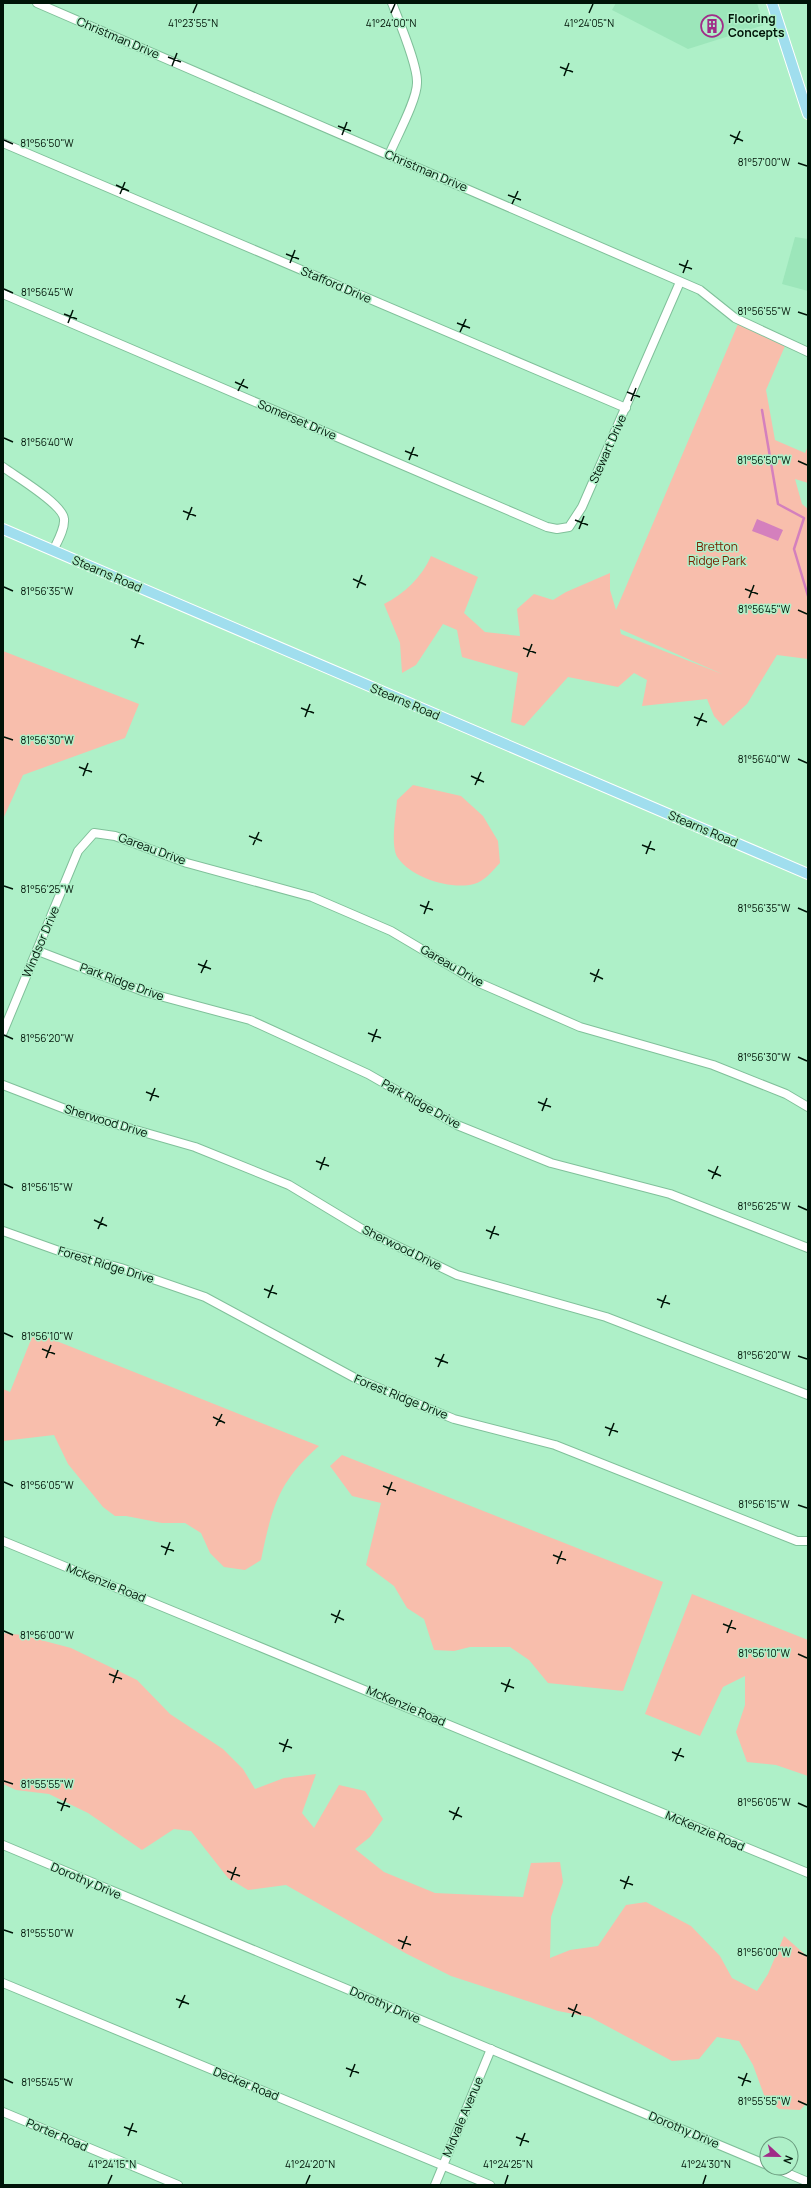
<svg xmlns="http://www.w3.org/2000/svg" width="811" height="2188" font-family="Manrope,sans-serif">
  <rect width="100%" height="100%" fill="#aef0c8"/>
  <g fill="#9ce6ba">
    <polygon points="616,3 757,3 764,25 688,49 612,10"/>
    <polygon points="795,237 808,239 808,291 782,284"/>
  </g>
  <g fill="#f8beac" fill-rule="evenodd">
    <path d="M738,324L785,346L766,390L775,440L805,453L808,446V483L795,479L802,504L808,509V659L777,655L747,704L723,726L714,716L707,699L642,706L647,680L634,673L618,687L568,677L524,726L511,722L518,673L462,657L457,630L443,624L416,665L402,673L400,643L384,604C404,594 422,577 431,556L478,577L464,613L485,632L520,636L517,609L534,594L553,600L566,592L610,573V590L616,610ZM620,629L722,674L621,634Z"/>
    <polygon points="3,651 139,704 125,738 23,775 3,819"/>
    <path d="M413,785L461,796L483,816L498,841L500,863C493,870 484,882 474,884C451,890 412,878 398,858C390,847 396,814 397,800Z"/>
    <path d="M34,1332L319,1446C278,1482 272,1507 261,1560L245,1570L224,1567L210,1553L201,1533L185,1523H162L126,1516H115L103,1507L68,1464L54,1435L3,1441V1389L10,1392Z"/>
    <polygon points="342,1455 663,1582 623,1691 548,1683 529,1660 510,1647 470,1647 454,1651 434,1650 424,1619 407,1608 394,1586 366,1565 381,1503 352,1496 330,1466"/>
    <polygon points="692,1594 808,1640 808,1776 776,1765 747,1762 736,1732 745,1705 745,1676 723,1687 700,1736 645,1714"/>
    <polygon points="3,1633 22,1635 71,1648 137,1680 170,1714 223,1749 243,1769 255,1789 284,1778 316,1774 302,1813 314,1828 339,1785 365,1791 383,1819 370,1837 355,1849 384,1872 435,1893 523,1897 531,1863 560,1862 563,1882 551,1917 550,1958 570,1950 598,1946 626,1905 646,1902 691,1926 720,1956 732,1978 757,1991 768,1974 784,1936 808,1957 808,2102 800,2110 779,2109 764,2095 753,2065 739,2041 717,2037 699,2059 672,2061 590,2017 558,2011 451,1976 407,1954 286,1885 248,1890 228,1878 191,1831 174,1829 142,1850 88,1813 49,1794 16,1790 3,1784"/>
  </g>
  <polygon fill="#d480bd" points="757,519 783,530 778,541 752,531"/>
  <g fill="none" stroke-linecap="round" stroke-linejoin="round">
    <polyline stroke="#d480bd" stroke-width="2.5" points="762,410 778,504 804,518 794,549 808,596"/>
    <g stroke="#80c09a" stroke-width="10">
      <g id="minor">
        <polyline points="37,3 700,290 735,318 808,352"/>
        <polyline points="3,143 626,408"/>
        <path d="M389,155C396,138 417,100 417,83C418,66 399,21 392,3"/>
        <polyline points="3,294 547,527 557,529 569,527 582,507 680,282"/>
        <path d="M3,467C15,476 63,504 64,519C65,529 57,542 53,551"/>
        <polyline points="38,951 145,992 250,1020 368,1074 457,1125 551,1163 670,1194 808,1248"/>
        <polyline points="3,1032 78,851 94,833 115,836 187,863 312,897 391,931 477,982 580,1027 713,1065 786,1094 808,1107"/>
        <polyline points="3,1085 73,1112 195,1147 289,1185 362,1229 457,1275 606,1317 808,1395"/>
        <polyline points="3,1231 59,1251 121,1268 205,1297 355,1378 454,1419 555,1445 797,1541 808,1541"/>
        <polyline points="3,1541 808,1873"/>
        <polyline points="3,1845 767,2165"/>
        <polyline points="3,1983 490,2185"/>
        <polyline points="3,2112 178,2185"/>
        <polyline points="775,2168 808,2182"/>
        <polyline points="435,2185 491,2049"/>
      </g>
    </g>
    <g stroke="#fff" stroke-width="12">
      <g id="major">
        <polyline points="772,3 808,114"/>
        <polyline points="3,529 808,874"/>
      </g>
    </g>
    <use href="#minor" stroke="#fff" stroke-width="8"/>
    <use href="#major" stroke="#a0deee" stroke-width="10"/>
  </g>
  <path fill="none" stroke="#001408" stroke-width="1.5" d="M193,13L197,4M391,13L395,4M589,13L593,4M168,57L181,62M172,66L177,53M560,67L573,72M564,76L569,63M338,126L351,131M342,135L347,122M730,135L743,141M4,140L13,144M734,144L740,131M798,163L807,166M116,185L129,191M120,194L125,182M508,195L521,200M512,204L518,191M286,254L299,259M290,263L295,250M679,264L692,269M683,273L688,260M4,289L13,293M798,312L807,315M64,314L77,319M68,323L73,310M457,323L470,328M460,332L466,319M235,382L248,388M238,391L244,379M627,392L640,397M631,401L636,388M4,438L13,442M405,451L418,456M409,460L414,447M798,461L807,465M183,511L196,516M187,520L192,507M575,520L588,525M579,529L584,516M353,579L366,585M4,587L13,591M357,588L362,575M745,589L758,594M749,598L754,585M798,610L807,614M131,639L144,644M135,648L140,635M523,648L536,653M527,657L532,644M301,708L314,713M305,717L310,704M694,717L707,722M697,726L703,713M4,737L13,740M798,759L807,763M79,767L92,772M83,776L88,763M471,776L484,782M475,785L481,772M249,836L262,841M253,845L259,832M642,845L655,850M646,854L651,841M4,886L13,889M420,905L433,910M798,908L807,912M424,914L429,901M198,964L211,969M201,973L207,960M590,973L603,979M594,982L599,969M368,1033L381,1038M4,1035L13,1039M372,1042L377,1029M798,1057L807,1061M146,1092L159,1097M150,1101L155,1088M538,1102L551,1107M542,1111L547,1098M316,1161L329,1166M320,1170L325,1157M708,1170L721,1176M712,1179L718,1166M4,1184L13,1188M798,1206L807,1210M94,1220L107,1226M98,1229L103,1217M486,1230L499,1235M490,1239L495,1226M264,1289L277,1294M268,1298L273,1285M657,1299L670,1304M661,1308L666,1295M4,1333L13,1337M42,1349L55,1354M798,1356L807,1359M46,1358L51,1345M435,1358L448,1363M438,1367L444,1354M213,1417L225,1423M216,1426L222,1414M605,1427L618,1432M609,1436L614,1423M4,1482L13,1486M383,1486L396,1491M387,1495L392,1482M798,1505L807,1508M161,1546L174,1551M165,1555L170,1542M553,1555L566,1560M557,1564L562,1551M331,1614L344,1620M335,1623L340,1610M723,1624L736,1629M4,1631L13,1635M727,1633L732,1620M798,1654L807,1658M109,1674L122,1679M113,1683L118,1670M501,1683L514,1688M505,1692L510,1679M279,1743L292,1748M283,1752L288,1739M672,1752L684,1757M675,1761L681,1748M4,1781L13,1784M57,1802L70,1807M798,1803L807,1807M61,1811L66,1798M449,1811L462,1817M453,1820L459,1807M227,1871L240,1876M231,1880L236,1867M620,1880L633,1885M624,1889L629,1876M4,1930L13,1933M398,1940L411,1945M402,1949L407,1936M798,1952L807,1956M176,1999L189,2004M179,2008L185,1995M568,2008L581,2014M572,2017L577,2004M346,2068L359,2073M350,2077L355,2064M738,2077L751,2082M4,2079L13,2083M742,2086L747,2073M798,2101L807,2105M124,2127L137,2132M128,2136L133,2123M516,2137L529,2142M520,2146L525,2133M108,2184L112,2175M306,2184L310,2175M505,2184L508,2175M703,2184L706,2175"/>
  <defs>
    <g id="building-ring" transform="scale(1.15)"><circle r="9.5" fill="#aef0c8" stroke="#a02c88" stroke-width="1.5"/><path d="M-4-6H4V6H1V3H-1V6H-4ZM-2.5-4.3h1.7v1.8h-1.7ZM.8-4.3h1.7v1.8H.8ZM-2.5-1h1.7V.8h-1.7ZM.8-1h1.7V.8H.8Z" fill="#a02c88"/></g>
  </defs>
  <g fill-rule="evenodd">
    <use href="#building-ring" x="712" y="26"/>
  </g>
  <g text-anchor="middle" stroke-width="3" stroke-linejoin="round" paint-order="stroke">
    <g font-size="12" font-weight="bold" fill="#001408" stroke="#aef0c8" text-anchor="start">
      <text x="728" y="23">Flooring<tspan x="728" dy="14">Concepts</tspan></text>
    </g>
    <g font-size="12" fill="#001408" stroke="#aef0c8">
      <text transform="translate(118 38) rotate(23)" y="4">Christman Drive</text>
      <text transform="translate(426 171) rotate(23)" y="4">Christman Drive</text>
      <text transform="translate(336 285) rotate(23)" y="4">Stafford Drive</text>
      <text transform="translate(297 420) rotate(23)" y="4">Somerset Drive</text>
      <text transform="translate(608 449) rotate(-66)" y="4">Stewart Drive</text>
      <text transform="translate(107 574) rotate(23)" y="4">Stearns Road</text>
      <text transform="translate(405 702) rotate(23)" y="4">Stearns Road</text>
      <text transform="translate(703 829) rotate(23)" y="4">Stearns Road</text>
      <text transform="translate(152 849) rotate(20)" y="4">Gareau Drive</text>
      <text transform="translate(41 942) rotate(-67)" y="4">Windsor Drive</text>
      <text transform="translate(452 966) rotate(30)" y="4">Gareau Drive</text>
      <text transform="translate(122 982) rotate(20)" y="4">Park Ridge Drive</text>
      <text transform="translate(421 1104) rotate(29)" y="4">Park Ridge Drive</text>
      <text transform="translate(106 1121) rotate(17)" y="4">Sherwood Drive</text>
      <text transform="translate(402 1248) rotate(26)" y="4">Sherwood Drive</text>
      <text transform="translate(106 1265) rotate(17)" y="4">Forest Ridge Drive</text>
      <text transform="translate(401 1397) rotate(22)" y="4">Forest Ridge Drive</text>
      <text transform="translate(106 1583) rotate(22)" y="4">McKenzie Road</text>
      <text transform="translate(406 1706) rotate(23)" y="4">McKenzie Road</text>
      <text transform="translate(705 1831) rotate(23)" y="4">McKenzie Road</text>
      <text transform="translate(86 1881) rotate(23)" y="4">Dorothy Drive</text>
      <text transform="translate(385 2005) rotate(23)" y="4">Dorothy Drive</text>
      <text transform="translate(246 2084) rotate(22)" y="4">Decker Road</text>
      <text transform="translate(463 2117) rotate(-67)" y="4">Midvale Avenue</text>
      <text transform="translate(684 2130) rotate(23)" y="4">Dorothy Drive</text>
      <text transform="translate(57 2135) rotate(23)" y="4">Porter Road</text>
    </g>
    <g font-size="12" fill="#772000" stroke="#aef0c8">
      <text x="717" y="551">Bretton<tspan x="717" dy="14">Ridge Park</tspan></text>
    </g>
  </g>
  <g font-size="10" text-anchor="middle" fill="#001408" stroke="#aef0c8" stroke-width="3" stroke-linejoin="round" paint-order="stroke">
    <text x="193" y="27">41°23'55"N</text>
    <text x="391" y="27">41°24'00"N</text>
    <text x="589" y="27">41°24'05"N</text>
    <text x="47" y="147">81°56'50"W</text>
    <text x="764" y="166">81°57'00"W</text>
    <text x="47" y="296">81°56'45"W</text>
    <text x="764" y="315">81°56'55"W</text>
    <text x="47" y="446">81°56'40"W</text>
    <text x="764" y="464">81°56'50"W</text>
    <text x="47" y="595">81°56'35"W</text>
    <text x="764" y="613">81°56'45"W</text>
    <text x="47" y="744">81°56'30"W</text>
    <text x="764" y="763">81°56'40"W</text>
    <text x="47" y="893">81°56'25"W</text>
    <text x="764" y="912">81°56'35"W</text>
    <text x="47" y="1042">81°56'20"W</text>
    <text x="764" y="1061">81°56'30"W</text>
    <text x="47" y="1191">81°56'15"W</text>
    <text x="764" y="1210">81°56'25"W</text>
    <text x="47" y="1340">81°56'10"W</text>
    <text x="764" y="1359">81°56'20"W</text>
    <text x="47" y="1489">81°56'05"W</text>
    <text x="764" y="1508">81°56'15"W</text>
    <text x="47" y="1639">81°56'00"W</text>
    <text x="764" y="1657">81°56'10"W</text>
    <text x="47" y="1788">81°55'55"W</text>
    <text x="764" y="1806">81°56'05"W</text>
    <text x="47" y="1937">81°55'50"W</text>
    <text x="764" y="1956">81°56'00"W</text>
    <text x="47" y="2086">81°55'45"W</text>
    <text x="764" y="2105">81°55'55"W</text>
    <text x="112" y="2168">41°24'15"N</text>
    <text x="310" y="2168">41°24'20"N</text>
    <text x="508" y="2168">41°24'25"N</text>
    <text x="706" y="2168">41°24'30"N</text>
  </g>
  <rect width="811" height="2188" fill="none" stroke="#001408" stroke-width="8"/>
  <g transform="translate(779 2156) rotate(112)"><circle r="19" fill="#aef0c8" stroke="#68987b"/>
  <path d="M0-3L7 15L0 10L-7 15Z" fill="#a02c88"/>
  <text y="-6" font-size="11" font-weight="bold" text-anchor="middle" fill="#001408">N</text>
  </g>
</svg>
